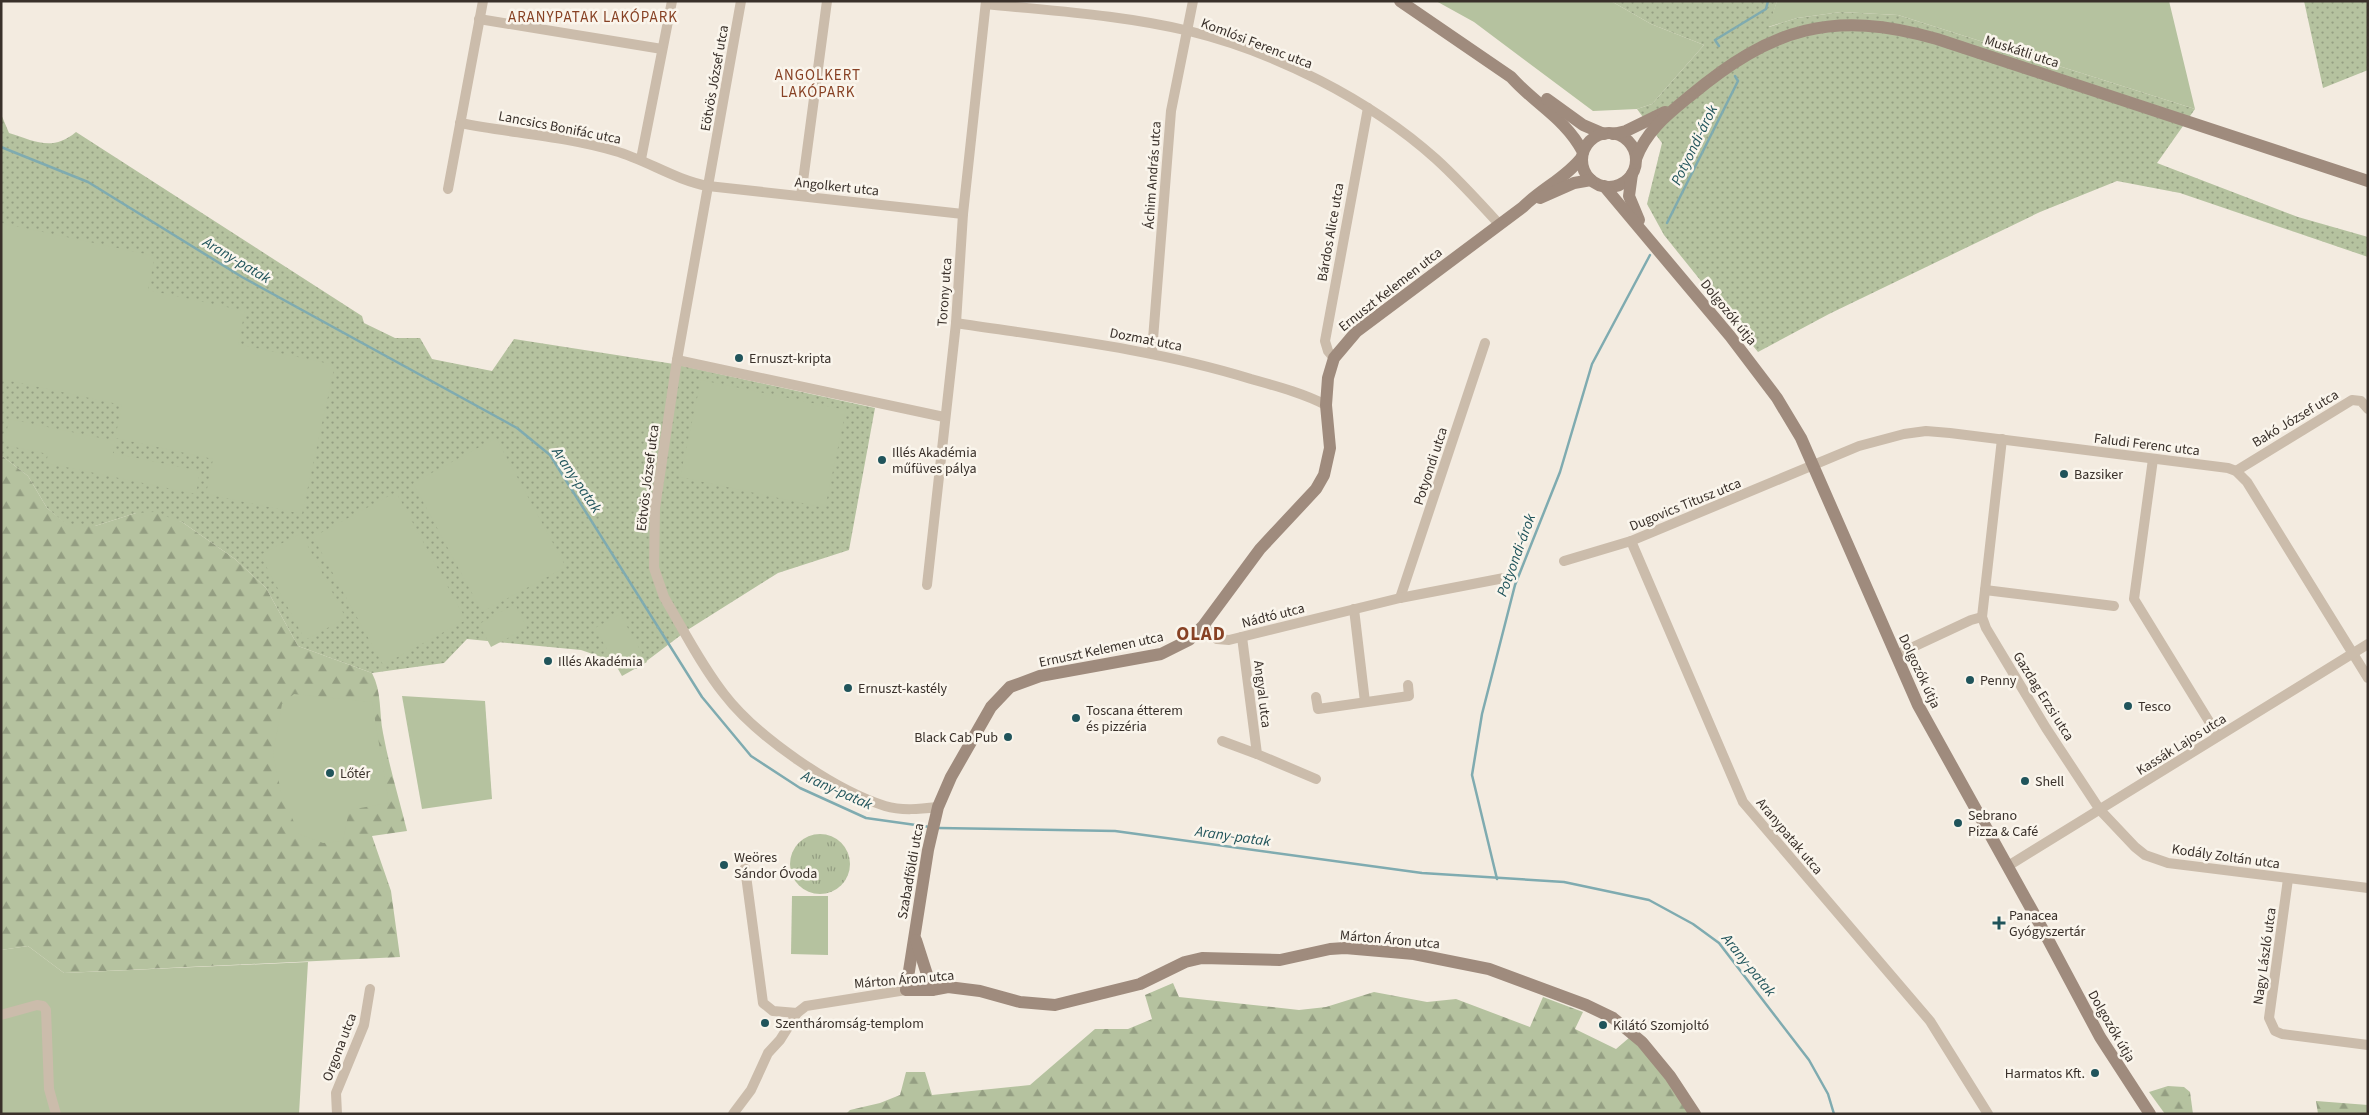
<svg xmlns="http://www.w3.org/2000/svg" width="2369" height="1115" font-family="'Source Sans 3',sans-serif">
  <defs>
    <pattern id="grass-dots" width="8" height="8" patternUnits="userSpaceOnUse" patternTransform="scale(1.25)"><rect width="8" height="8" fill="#b5c29f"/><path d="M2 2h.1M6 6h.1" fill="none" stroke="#949e82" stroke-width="1.8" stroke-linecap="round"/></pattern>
    <pattern id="forest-firs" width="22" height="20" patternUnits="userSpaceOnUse" patternTransform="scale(1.25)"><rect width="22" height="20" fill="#b5c29f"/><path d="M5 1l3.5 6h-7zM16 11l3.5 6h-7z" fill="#949e82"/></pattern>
    <pattern id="park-tufts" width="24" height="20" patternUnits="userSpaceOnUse" patternTransform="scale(1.25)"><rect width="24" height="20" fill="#b5c29f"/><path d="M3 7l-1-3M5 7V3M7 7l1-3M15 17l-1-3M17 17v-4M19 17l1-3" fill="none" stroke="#949e82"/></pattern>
  </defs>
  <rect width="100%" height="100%" fill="#f3ebe0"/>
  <g fill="url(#grass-dots)">
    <polygon points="1611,1 1777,1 1769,27 1797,18 1841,12 1898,15 2195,109 2157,163 2298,217 2368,237 2368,257 2180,193 2117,181 2040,212 1829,314 1758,352 1664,235 1647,204 1662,143 1637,109 1652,104 1704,45 1651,24"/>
    <polygon points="2304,1 2368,1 2368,70 2323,88"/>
    <path d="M1,114L9,133C35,141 52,152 76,132L362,316L364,323L395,338H420L432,359L492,371L514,339L674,364L875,408L849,550L778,573L689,629L636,669L581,650L467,639L444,663L372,673L298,646L266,588L235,559L182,522L136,513L95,526L69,527L47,508L28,476L1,455Z"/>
  </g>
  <g fill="url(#forest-firs)">
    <path d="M1,455L28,476L47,508L69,526H95L136,513L154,512L182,522L235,559L266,588L298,646L372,673C382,692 379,713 383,733C389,766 399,798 407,831L372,836L391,891L400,957L64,973L28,946L1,950Z"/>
    <polygon points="1173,983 1179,997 1299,1010 1326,1007 1374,992 1427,1002 1456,999 1530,1027 1543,997 1583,1012 1575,1029 1616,1049 1630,1037 1666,1077 1690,1114 846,1114 850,1110 880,1103 900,1095 906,1072 925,1072 932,1095 1030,1085 1095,1029 1128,1029 1152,1019 1145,995"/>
    <polygon points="2168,1086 2184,1087 2190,1092 2193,1114 2165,1114 2149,1092"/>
    <polygon points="2316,1101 2368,1105 2368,1114 2318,1114"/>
  </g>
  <circle fill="url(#park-tufts)" cx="820" cy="864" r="30"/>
  <g fill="#b5c29f">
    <polygon points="1436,1 1611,1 1651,24 1704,45 1652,104 1637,109 1593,111 1474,22"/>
    <polygon points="1777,1 2169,1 2195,109 1898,15 1841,12 1797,18 1768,27"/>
    <polygon points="1,223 155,256 148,290 245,311 238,344 335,365 302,514 206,494 213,459 115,438 122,405 1,379"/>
    <polygon points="701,380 846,410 825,508 680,477"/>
    <polygon points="9,419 115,441 113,453 200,471 196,494 46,463 48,454 4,445"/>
    <polygon points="496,438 566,567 482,612 413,483"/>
    <polygon points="396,492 466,620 383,665 313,537"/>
    <polygon points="301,533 346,618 305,640 260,555"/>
    <polygon points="515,604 527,628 491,647 479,624"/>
    <polygon points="620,614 647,662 622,676 595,628"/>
    <polygon points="294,694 372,702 389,803 349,810 343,841 323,843 299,834 281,792 273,754 282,704"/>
    <polygon points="402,696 485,701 492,799 422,809"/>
    <polygon points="792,896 828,896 828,955 791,954"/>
    <polygon points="28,946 64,973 308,962 299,1114 1,1114 1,950"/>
  </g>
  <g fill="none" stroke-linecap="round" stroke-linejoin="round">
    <g stroke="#7fabb0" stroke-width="2.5">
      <polyline points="1719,46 1715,40 1766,9 1768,1"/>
      <polyline points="1,147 88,182 242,277 517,428 550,455 702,697 751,756 800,788 866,818 930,827"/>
      <polyline points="1667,223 1738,81 1735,76"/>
      <polyline points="938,828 1115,831 1422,873 1564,882 1649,900 1693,924 1719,943 1809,1060 1828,1094 1834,1114"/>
      <polyline points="1497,879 1472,775 1482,714 1515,585 1560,472 1592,364 1650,255"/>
    </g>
    <g stroke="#cbbcab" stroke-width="10">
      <path d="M741,1L677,360L655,508L654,568L664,597C683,629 701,665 724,694C756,736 834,790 885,806C902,811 920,809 938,807"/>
      <path d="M986,4C1053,11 1123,15 1189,31C1275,52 1369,99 1436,159C1458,179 1479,202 1499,224"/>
      <polyline points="479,19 662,49"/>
      <path d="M460,123C511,133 565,136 615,151C647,160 675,180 708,186L963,214"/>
      <polyline points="641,159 672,1"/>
      <polyline points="448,189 483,1"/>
      <polyline points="801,196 827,1"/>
      <path d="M956,323C1055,338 1154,349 1251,379C1276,386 1303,393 1326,405"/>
      <polyline points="1152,352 1171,111 1193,1"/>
      <polyline points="1334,358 1328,351 1325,341 1368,108"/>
      <polyline points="677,360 944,417"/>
      <polyline points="2002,439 1982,617 1986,628 2046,728 2100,810 2135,847 2145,855 2168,863 2368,888"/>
      <polyline points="2153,459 2134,599 2218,736"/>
      <polyline points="2236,471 2352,400 2361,401 2368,409"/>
      <polyline points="1631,541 1743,802 1930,1021 1988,1114"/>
      <polyline points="1564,561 1631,541 1859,446 1904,434 1926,431 1950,433 2228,468 2236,471 2247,482 2368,678"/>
      <polyline points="927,585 956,323 963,214 986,1"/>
      <polyline points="1985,590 2114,606"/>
      <polyline points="1400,598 1485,343"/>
      <polyline points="1354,609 1365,702"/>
      <polyline points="1203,626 1217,639 1229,640 1400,598 1504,578"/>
      <polyline points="1242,637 1257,754 1316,779"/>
      <polyline points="1896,655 1971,620 1982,617"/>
      <polyline points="1316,697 1318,709 1409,696 1408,685"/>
      <polyline points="1222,741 1257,754"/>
      <polyline points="2008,866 2368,644"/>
      <polyline points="745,868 763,1003 773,1011 797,1013"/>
      <polyline points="2288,879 2269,1018 2275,1031 2282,1034 2368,1045"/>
      <polyline points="1,1015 37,1005 43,1006 46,1010 49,1089 56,1114"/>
      <polyline points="337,1114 336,1093 364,1025 370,989"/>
      <polyline points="733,1114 751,1090 768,1053 780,1040 797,1013 806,1006 906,990"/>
    </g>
    <g stroke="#9f8b7d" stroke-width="12">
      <path d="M1400,1L1511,77C1536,105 1565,118 1583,152"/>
      <polyline points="1547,99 1583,125 1604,134"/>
      <circle cx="1609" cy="160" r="27"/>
      <polyline points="1613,134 1626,131 1665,112"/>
      <path d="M1582,157C1567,177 1541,189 1523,207L1356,332L1334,358L1328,378L1326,405L1330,448L1324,475L1316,489L1260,549L1203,626L1189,640L1161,654L1040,676L1010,687L991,707L951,777L938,807L928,850L906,990H932L948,987L980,991L1020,1002L1055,1005L1140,984L1185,962L1202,958L1280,960L1330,949L1345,948L1414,954L1489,969L1586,1005L1613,1018L1642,1042L1670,1076L1695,1114"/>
      <path d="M1636,159C1646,131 1668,114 1690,96C1771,28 1833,9 1937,39L2368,181"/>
      <polyline points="1632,174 1629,196 1639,220"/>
      <polyline points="1604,186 1730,336 1777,398 1801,438 1918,705 2043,930 2100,1037 2150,1114"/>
      <polyline points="1540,198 1574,183 1591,180"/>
      <polyline points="916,940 932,990"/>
    </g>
  </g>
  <g fill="#20545b" stroke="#faf5ec" stroke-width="2">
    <circle cx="739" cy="358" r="5"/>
    <circle cx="882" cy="460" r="5"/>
    <circle cx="2064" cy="474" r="5"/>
    <circle cx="548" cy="661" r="5"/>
    <circle cx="1970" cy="680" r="5"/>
    <circle cx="848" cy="688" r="5"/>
    <circle cx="2128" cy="706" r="5"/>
    <circle cx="1076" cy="718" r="5"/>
    <circle cx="1008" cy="737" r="5"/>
    <circle cx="330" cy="773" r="5"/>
    <circle cx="2025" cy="781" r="5"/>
    <circle cx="1958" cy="823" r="5"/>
    <circle cx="724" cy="865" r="5"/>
    <path d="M1996.5 915.5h5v5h5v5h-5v5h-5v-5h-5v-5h5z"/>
    <circle cx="765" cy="1023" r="5"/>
    <circle cx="1603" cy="1025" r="5"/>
    <circle cx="2095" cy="1073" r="5"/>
  </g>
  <g text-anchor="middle" stroke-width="5" stroke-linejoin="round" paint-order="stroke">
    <g font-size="14" fill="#39302a" stroke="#faf5ec">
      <text transform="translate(1257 43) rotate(21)" y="5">Komlósi Ferenc utca</text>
      <text transform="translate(2022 51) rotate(18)" y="5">Muskátli utca</text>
      <text transform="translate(714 78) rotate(-80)" y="5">Eötvös József utca</text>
      <text transform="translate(560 127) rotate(11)" y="5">Lancsics Bonifác utca</text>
      <text transform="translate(1152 175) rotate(-86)" y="5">Áchim András utca</text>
      <text transform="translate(837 186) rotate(6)" y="5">Angolkert utca</text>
      <text transform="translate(1330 232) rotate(-80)" y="5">Bárdos Alice utca</text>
      <text transform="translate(1390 289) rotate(-38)" y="5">Ernuszt Kelemen utca</text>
      <text transform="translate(944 292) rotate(-86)" y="5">Torony utca</text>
      <text transform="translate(1729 312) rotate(51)" y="5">Dolgozók útja</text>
      <text transform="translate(1146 339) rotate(11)" y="5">Dozmat utca</text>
      <text transform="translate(2295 418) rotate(-31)" y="5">Bakó József utca</text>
      <text transform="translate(2147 444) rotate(7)" y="5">Faludi Ferenc utca</text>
      <text transform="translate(1430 466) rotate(-72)" y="5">Potyondi utca</text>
      <text transform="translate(647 478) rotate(-83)" y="5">Eötvös József utca</text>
      <text transform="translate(1685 504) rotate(-22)" y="5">Dugovics Titusz utca</text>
      <text transform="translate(1273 615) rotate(-14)" y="5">Nádtó utca</text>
      <text transform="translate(1101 649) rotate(-12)" y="5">Ernuszt Kelemen utca</text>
      <text transform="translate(1920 671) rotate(65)" y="5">Dolgozók útja</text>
      <text transform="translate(1263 694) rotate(83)" y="5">Angyal utca</text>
      <text transform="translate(2044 696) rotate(58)" y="5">Gazdag Erzsi utca</text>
      <text transform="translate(2181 744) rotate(-32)" y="5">Kassák Lajos utca</text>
      <text transform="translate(1790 836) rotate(50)" y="5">Aranypatak utca</text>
      <text transform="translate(2226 856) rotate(8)" y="5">Kodály Zoltán utca</text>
      <text transform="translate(910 871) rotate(-80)" y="5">Szabadföldi utca</text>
      <text transform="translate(1390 939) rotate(5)" y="5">Márton Áron utca</text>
      <text transform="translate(2264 956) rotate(-82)" y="5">Nagy László utca</text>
      <text transform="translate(904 979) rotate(-5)" y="5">Márton Áron utca</text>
      <text transform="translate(2112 1026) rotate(60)" y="5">Dolgozók útja</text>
      <text transform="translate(339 1047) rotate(-69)" y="5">Orgona utca</text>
    </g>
    <g font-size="14" fill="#39302a" stroke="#faf5ec" text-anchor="start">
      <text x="749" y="363">Ernuszt-kripta</text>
      <text x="892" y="457">Illés Akadémia<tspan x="892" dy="16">műfüves pálya</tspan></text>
      <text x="2074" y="479">Bazsiker</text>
      <text x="558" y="666">Illés Akadémia</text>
      <text x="1980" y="685">Penny</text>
      <text x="858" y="693">Ernuszt-kastély</text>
      <text x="2138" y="711">Tesco</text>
      <text x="1086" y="715">Toscana étterem<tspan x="1086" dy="16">és pizzéria</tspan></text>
      <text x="998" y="742" text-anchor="end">Black Cab Pub</text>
      <text x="340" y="778">Lőtér</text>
      <text x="2035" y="786">Shell</text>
      <text x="1968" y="820">Sebrano<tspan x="1968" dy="16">Pizza &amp; Café</tspan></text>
      <text x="734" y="862">Weöres<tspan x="734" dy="16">Sándor Óvoda</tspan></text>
      <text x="2009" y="920">Panacea<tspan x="2009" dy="16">Gyógyszertár</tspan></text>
      <text x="775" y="1028">Szentháromság-templom</text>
      <text x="1613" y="1030">Kilátó Szomjoltó</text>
      <text x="2085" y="1078" text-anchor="end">Harmatos Kft.</text>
    </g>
    <g font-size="15" letter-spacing="1" fill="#874124" stroke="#faf5ec">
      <text x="593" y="22">ARANYPATAK LAKÓPARK</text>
      <text x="818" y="80">ANGOLKERT<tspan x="818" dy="17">LAKÓPARK</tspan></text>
    </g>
    <g font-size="15" font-style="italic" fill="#20545b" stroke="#faf5ec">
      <text transform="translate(1694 145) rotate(-64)" y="5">Potyondi-árok</text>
      <text transform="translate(237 260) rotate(31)" y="5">Arany-patak</text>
      <text transform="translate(577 480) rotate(56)" y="5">Arany-patak</text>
      <text transform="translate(1516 555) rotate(-70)" y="5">Potyondi-árok</text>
      <text transform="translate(837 790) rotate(24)" y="5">Arany-patak</text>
      <text transform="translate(1233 836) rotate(8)" y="5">Arany-patak</text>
      <text transform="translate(1749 965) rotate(51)" y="5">Arany-patak</text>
    </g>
    <g font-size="19" font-weight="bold" letter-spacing="1" fill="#874124" stroke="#faf5ec">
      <text x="1201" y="640">OLAD</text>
    </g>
  </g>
  <rect width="2369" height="1115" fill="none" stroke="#39302a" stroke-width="5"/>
</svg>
